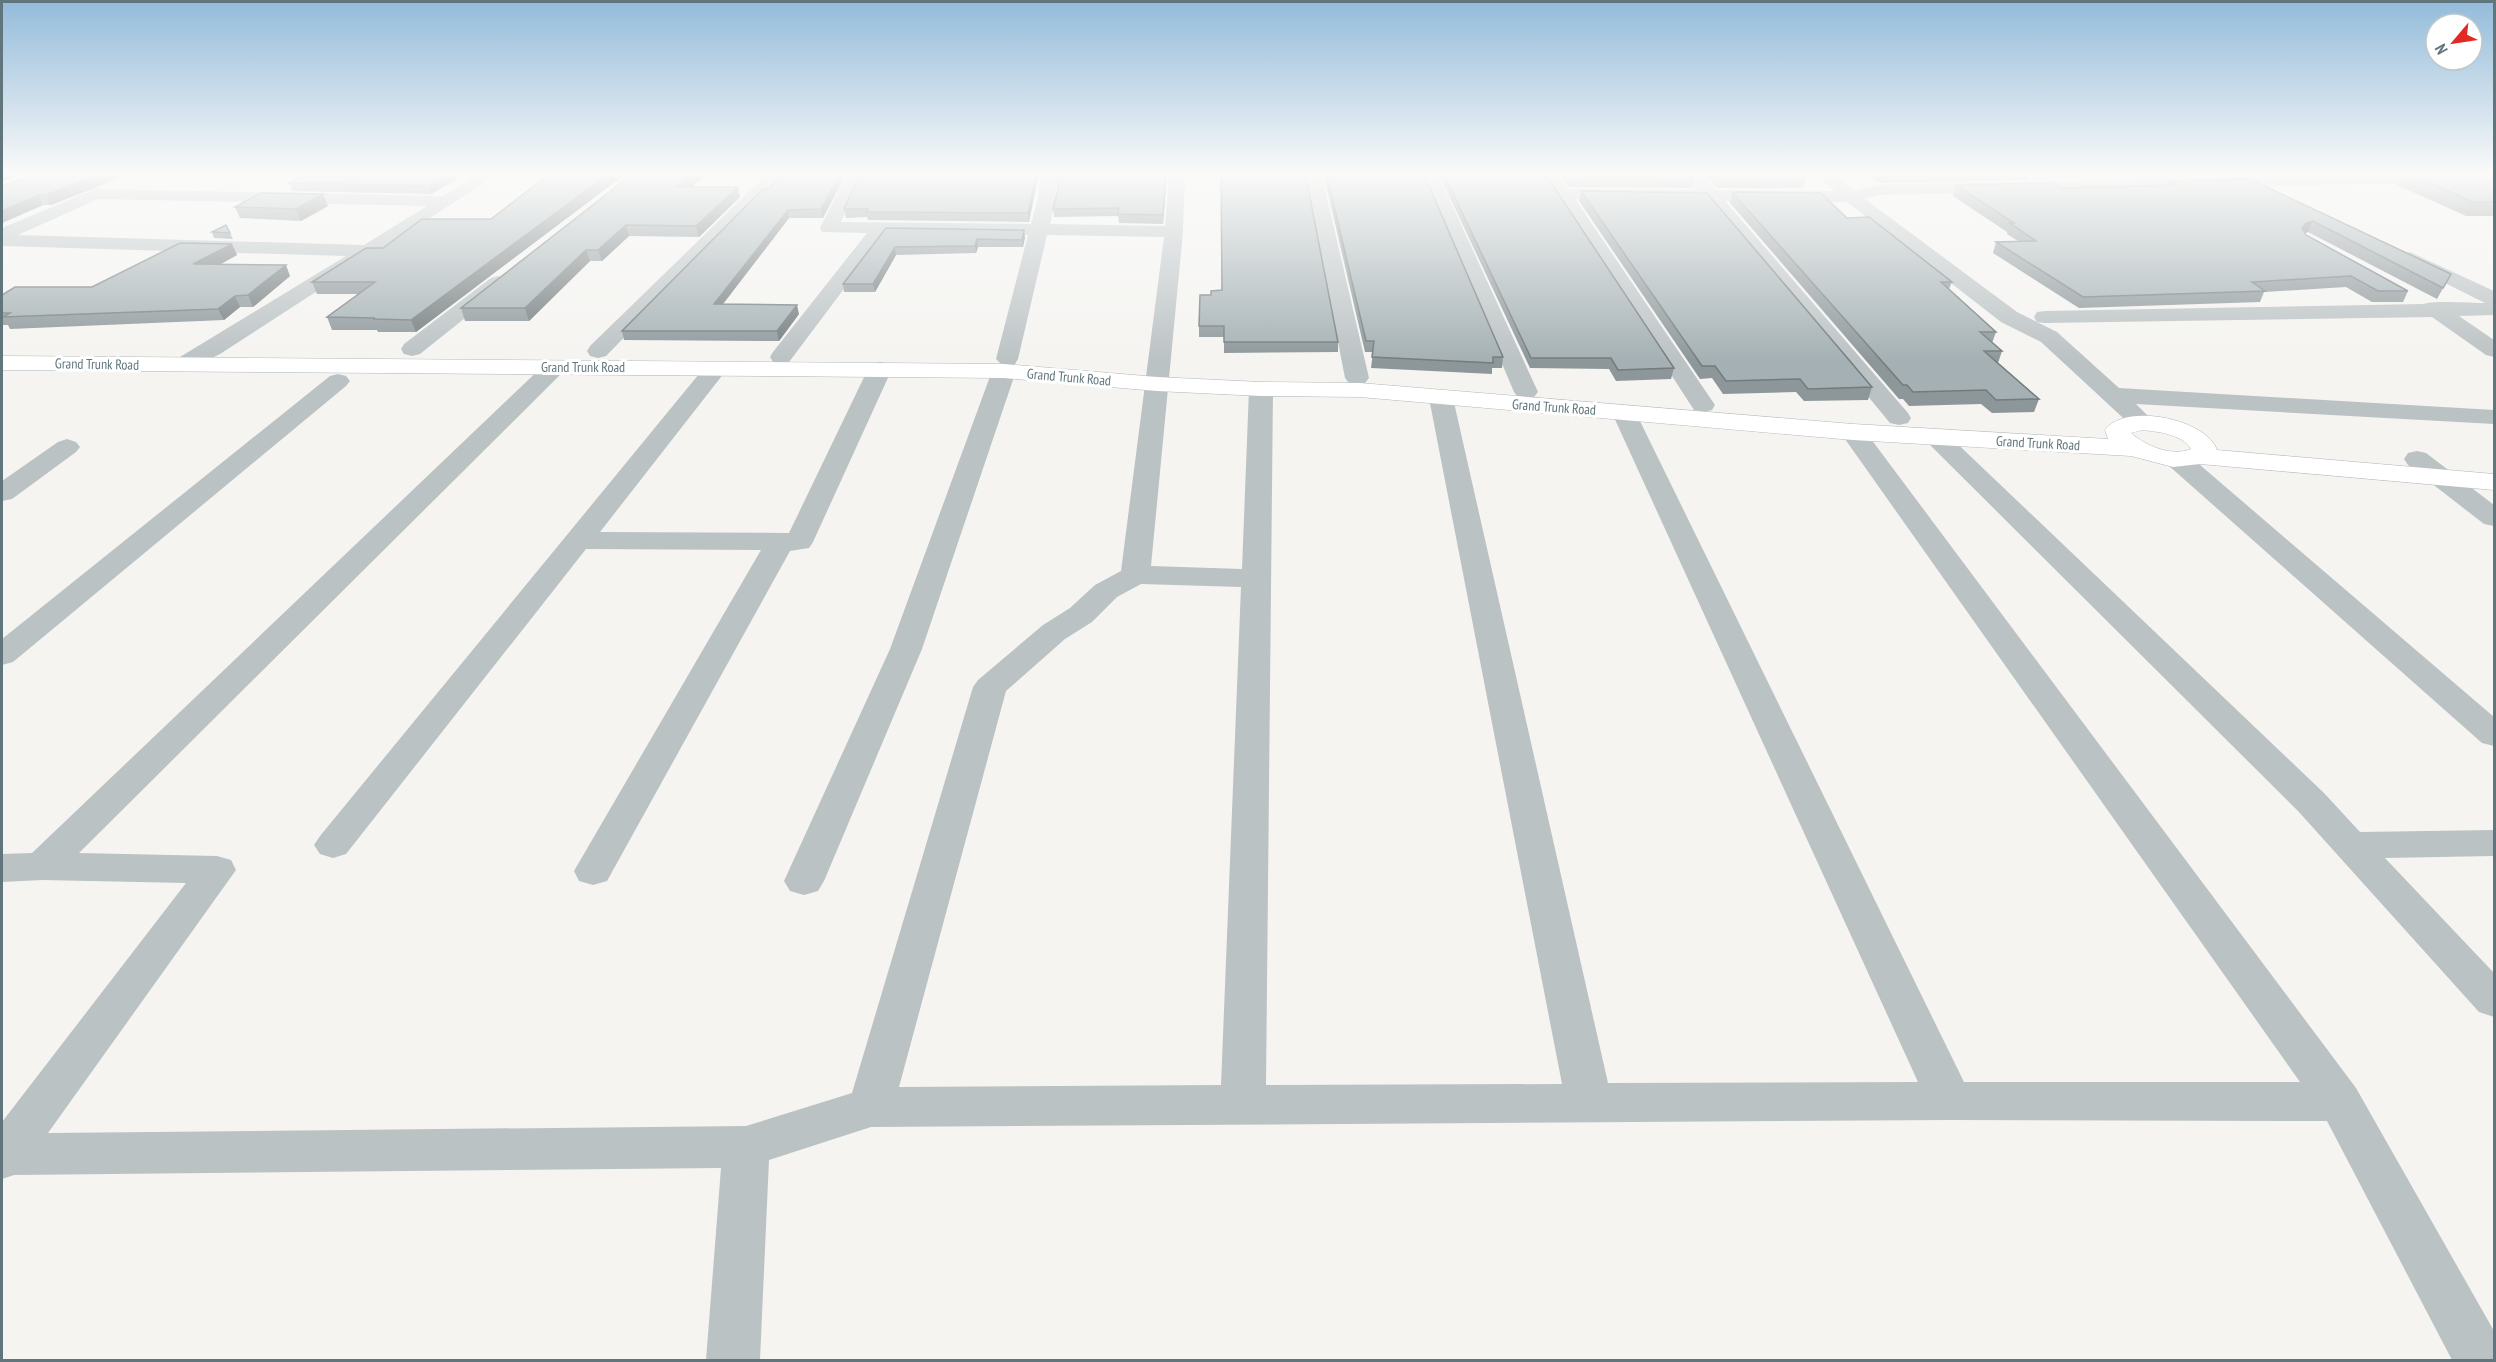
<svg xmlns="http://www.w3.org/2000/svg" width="2496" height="1362" font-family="'PT Sans Narrow',sans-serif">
  <rect width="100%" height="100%" fill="#f5f4f1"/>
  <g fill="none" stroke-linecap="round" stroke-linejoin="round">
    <g stroke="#b1b7b9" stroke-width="1">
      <path id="major" d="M2,356L1004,364L1157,377L1261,382L1360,383L1853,424L2108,439L2105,430C2125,402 2207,419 2217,450L2494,474V490L2200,464L2173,467L2131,456L1853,440L1360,397L1261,396L1157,391L1004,378L2,370ZM2143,430C2159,432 2182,434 2191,449C2172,457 2146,446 2131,433Z"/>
    </g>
    <g fill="#bbc2c4" fill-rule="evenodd">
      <path d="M482,172H501L220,354L183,372L175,370L171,365L175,360L346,256L2,246V228L95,189L443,196ZM98,199L427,206L364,245L18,235Z"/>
      <polygon points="769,172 786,172 606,356 598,358 590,356 587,351 590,346"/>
      <path d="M848,172H864L841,222L1031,224L1038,198L1041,172H1057L1056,198L1050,224L1165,226L1169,172H1185L1183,232L1151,566L1242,569L1249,389L1253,384L1261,382L1269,384L1273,389L1266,1085L1562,1084L1429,398L1432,393L1441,391L1450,393L1453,398L1608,1083L1918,1082L1612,413L1615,408L1624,406L1633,408L1636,413L1964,1082H2300L1840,432L1844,427L1853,424L1862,427L2356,1088L2494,1331V1360H2452L2327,1121L1950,1120L871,1127L769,1160L760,1360H706L721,1168L14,1175L2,1179V1122L186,883L42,880L2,882V854L32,853L547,362L555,360L563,362L567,367L563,372L79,853L217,856L231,860L236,870L48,1133L746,1126L852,1093L973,687L978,680L1043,625L1070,608L1095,585L1121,571L1164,237L1047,235L1018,359L1015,364L1009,365L1016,371L922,649L824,881L818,891L804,895L790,891L784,881L890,649L992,371L996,366L1002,365L996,359L1028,235L886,233L789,362L781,364L773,362L770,357L773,352L867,233L822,232L820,228ZM1141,584L1241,587L1221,1085L899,1087L1006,691L1065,639L1092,622L1117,597Z"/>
      <polygon points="1305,172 1321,172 1369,378 1365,383 1357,385 1349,383 1345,378"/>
      <polygon points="1421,172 1437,172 1538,392 1534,397 1526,399 1518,397 1514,392"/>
      <polygon points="1540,172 1556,172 1568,189 1697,190 1683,172 1700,172 1716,190 1835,191 1815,172 1833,172 1854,191 1876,185 2494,172 2494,181 1877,195 1865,199 2017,312 2057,332 2119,388 2494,410 2494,424 2136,404 2155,423 2152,428 2143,430 2134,428 2041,342 2001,322 1847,202 1725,201 1908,413 1911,418 1908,423 1899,425 1890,423 1706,201 1575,199 1715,405 1712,410 1703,412 1694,410"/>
      <path d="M2410,252L2494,291V315L2459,316L2494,340V357L2486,355L2432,317L2045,323L2037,322L2034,317L2037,312L2045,311L2424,304C2431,300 2473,303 2485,303L2403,262L2400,258L2403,254Z"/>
      <polygon points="498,276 505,278 508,282 505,286 420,354 412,356 404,354 401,349 404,344 491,278"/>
      <polygon points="716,361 724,363 728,368 600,532 789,533 868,369 872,364 880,362 888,364 892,369 813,542 809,548 790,551 607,881 593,885 579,881 574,871 761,550 586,549 346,854 333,858 320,854 314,845 320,836 708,363"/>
      <polygon points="338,374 346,376 350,381 346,386 13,662 2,665 2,639 330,376"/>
      <polygon points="1936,429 1945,432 2324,793 2360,832 2494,830 2494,856 2385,858 2494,973 2494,1017 2479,1012 2298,811 1927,442 1923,437 1927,432"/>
      <polygon points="67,439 76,442 80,447 76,452 12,499 2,501 2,481 58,442"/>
      <polygon points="2177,451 2186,453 2494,717 2494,746 2482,743 2168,465 2164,459 2168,453"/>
      <polygon points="2417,451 2426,453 2494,505 2494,526 2484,524 2408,465 2404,459 2408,453"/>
    </g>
    <use href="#major" fill="#fff" fill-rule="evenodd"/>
  </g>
  <g fill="#8d979a">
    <polygon points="41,172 131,172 97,187 51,205 43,205 2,223"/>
    <polygon points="330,172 468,172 431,194 292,191 289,183 323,175"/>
    <polygon points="552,172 628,172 416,332 378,332 377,330 332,330 327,317 359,294 317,294 312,282 383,248 491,219"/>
    <polygon points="635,172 709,172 691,187 740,197 699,237 629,236 602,261 590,261 529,321 465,321 461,308"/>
    <polygon points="782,172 847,172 823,218 789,218 723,304 799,314 779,341 624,340 622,331 769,189"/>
    <polygon points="861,172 1039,172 1029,222 868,220 867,217 846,218 844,209"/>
    <polygon points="1058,172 1168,172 1167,172 1163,224 1119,223 1118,216 1054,217 1053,209 1058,190"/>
    <polygon points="1323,172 1423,172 1503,357 1502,368 1492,368 1492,374 1371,368 1373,352 1365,352"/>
    <polygon points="1438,172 1544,172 1674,368 1671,379 1616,381 1609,369 1530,368"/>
    <polygon points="1558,172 1689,172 1694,179 1692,188 1569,187"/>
    <polygon points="1702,172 1797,172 1805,180 1803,188 1717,188"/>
    <polygon points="1864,172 2029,172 2026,180 1879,183"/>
    <polygon points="2130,172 2220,172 2218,176 2140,177"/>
    <polygon points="2328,172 2405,172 2331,173"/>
    <polygon points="2404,172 2494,172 2494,216 2466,216 2397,185"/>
    <polygon points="2250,179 2451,274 2437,299 2308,232 2305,233 2306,235 2408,291 2403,302 2372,302 2346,287 2264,292 2260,302 2079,308 1993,253 1996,242 2018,241 2007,234 2007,232 1953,196 1956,185 2060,188 2168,185 2170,181"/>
    <polygon points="1581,191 1872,387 1868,400 1804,401 1796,392 1723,394 1712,378 1700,379 1579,201"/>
    <polygon points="1732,192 1847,218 1952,282 1949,289 1996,332 1992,343 2002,351 1998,363 2039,399 2034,412 1992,413 1981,404 1909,406 1903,399 1899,399 1730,203"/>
    <polygon points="328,206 301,221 240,218 235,207"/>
    <polygon points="226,225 233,239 214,238 212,232"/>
    <polygon points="886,228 1025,237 1023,247 978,247 976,253 896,255 875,292 844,292 843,284"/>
    <polygon points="232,244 237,255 219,265 290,276 253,307 240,307 224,320 10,329 8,325 2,325 2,295 92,287"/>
    <polygon points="1222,290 1338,342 1338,352 1224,353 1224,337 1199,337 1199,326 1211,295"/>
  </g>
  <g fill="#737b7d">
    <polygon points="2,172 27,172 2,182"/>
    <polygon points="106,172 131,172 97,187 51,205 46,195"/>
    <polygon points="452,172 468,172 431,194 428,186"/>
    <polygon points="611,172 628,172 416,332 411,320"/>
    <polygon points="695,172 709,172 679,198 676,187"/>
    <polygon points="841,172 847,172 823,218 821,209"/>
    <polygon points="1037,172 1039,172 1029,222 1028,213"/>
    <polygon points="1166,172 1168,172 1167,172 1163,224 1163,215"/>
    <polygon points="738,187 740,197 699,237 696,226"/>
    <polygon points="323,194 328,206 301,221 296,209"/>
    <polygon points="38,195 43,205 2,223 2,211"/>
    <polygon points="788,210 789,218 716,313 714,304"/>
    <polygon points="2313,221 2308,232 2301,234 2302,228 2306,223"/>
    <polygon points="626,225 629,236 602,261 598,250"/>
    <polygon points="1024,230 1025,237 1023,247 1022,240"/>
    <polygon points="977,239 978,247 976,253 975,246"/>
    <polygon points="232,244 237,255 199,276 193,264"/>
    <polygon points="895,247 896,255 875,292 873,284"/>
    <polygon points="586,250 590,261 529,321 525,308"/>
    <polygon points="286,265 290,276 253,307 248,295"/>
    <polygon points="235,296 240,307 224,320 218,309"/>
    <polygon points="797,305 799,314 779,341 777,331"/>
  </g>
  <g fill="#a4b0b3" stroke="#737b7d" stroke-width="1.5">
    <polygon points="41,172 106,172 46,195 38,195 2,211 2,186"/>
    <polygon points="330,172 452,172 428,186 289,183 303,175 323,175"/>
    <polygon points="552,172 611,172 411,320 373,319 375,318 327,317 375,282 312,282 366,248 383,248 422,219 491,219"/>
    <polygon points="635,172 695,172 676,187 738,187 696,226 626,225 598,250 586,250 525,308 461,308"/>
    <polygon points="782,172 841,172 821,209 788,210 714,304 797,305 777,331 622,331 763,189 769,189"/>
    <polygon points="861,172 1037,172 1028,213 866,212 868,209 844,209"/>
    <polygon points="1058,172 1166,172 1163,215 1118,214 1119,208 1053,209 1058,190"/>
    <polygon points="1221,172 1305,172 1338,342 1224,342 1224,326 1199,326 1200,295 1211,295 1211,291 1222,290"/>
    <polygon points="1326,172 1423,172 1503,357 1493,357 1493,363 1372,357 1374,341 1366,341"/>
    <polygon points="1443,172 1544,172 1674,368 1618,370 1611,358 1531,358"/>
    <polygon points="1566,172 1689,172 1694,179 1570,178"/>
    <polygon points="1712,172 1797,172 1805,180 1719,179"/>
    <polygon points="1880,172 1961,172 1882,173"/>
    <polygon points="2404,172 2494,172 2494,202 2473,202"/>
    <polygon points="2250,179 2451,274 2443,288 2313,221 2306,223 2302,228 2306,235 2408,291 2378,291 2351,276 2252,282 2265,291 2083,297 1996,242 2036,241 2010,223 2014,223 1956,185 2052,183 2060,188 2178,185 2170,181"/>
    <polygon points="1581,191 1707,193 1872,387 1808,389 1800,379 1726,381 1715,366 1702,366"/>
    <polygon points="1732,192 1821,193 1847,218 1869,217 1952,282 1941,282 1996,332 1980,332 2002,351 1984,351 2039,399 1996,400 1986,390 1913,392 1907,385 1903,385"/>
    <polygon points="261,193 323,194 296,209 235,207"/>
    <polygon points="226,225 230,233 212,232"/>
    <polygon points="886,228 1024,230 1022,240 977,239 975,246 895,247 873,284 843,284"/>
    <polygon points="180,243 232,244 193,264 286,265 248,295 235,296 218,309 3,317 10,313 2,313 2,295 15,287 92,287"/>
  </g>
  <linearGradient id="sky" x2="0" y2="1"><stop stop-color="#93bbda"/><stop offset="0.48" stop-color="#fafaf9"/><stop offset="1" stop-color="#fafaf9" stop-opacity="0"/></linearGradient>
  <rect width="2496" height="362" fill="url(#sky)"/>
  <g text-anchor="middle" stroke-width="6" stroke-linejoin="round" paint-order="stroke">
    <g font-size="14" fill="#60767c" stroke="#fff">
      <text transform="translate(97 364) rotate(1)" y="5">Grand Trunk Road</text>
      <text x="583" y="372">Grand Trunk Road</text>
      <text transform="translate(1069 377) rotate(5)" y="5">Grand Trunk Road</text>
      <text transform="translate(1554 407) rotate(4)" y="5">Grand Trunk Road</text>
      <text transform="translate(2038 443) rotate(3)" y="5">Grand Trunk Road</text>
    </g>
  </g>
  <rect width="2496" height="1362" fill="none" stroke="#60767c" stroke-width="6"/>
  <g transform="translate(2454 42) rotate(241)"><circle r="28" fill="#ffffff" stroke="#bfc8cb" stroke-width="1.5"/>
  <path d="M0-4.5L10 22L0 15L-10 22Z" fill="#e22923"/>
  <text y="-9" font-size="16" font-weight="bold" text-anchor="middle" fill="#60767c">N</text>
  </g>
</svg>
